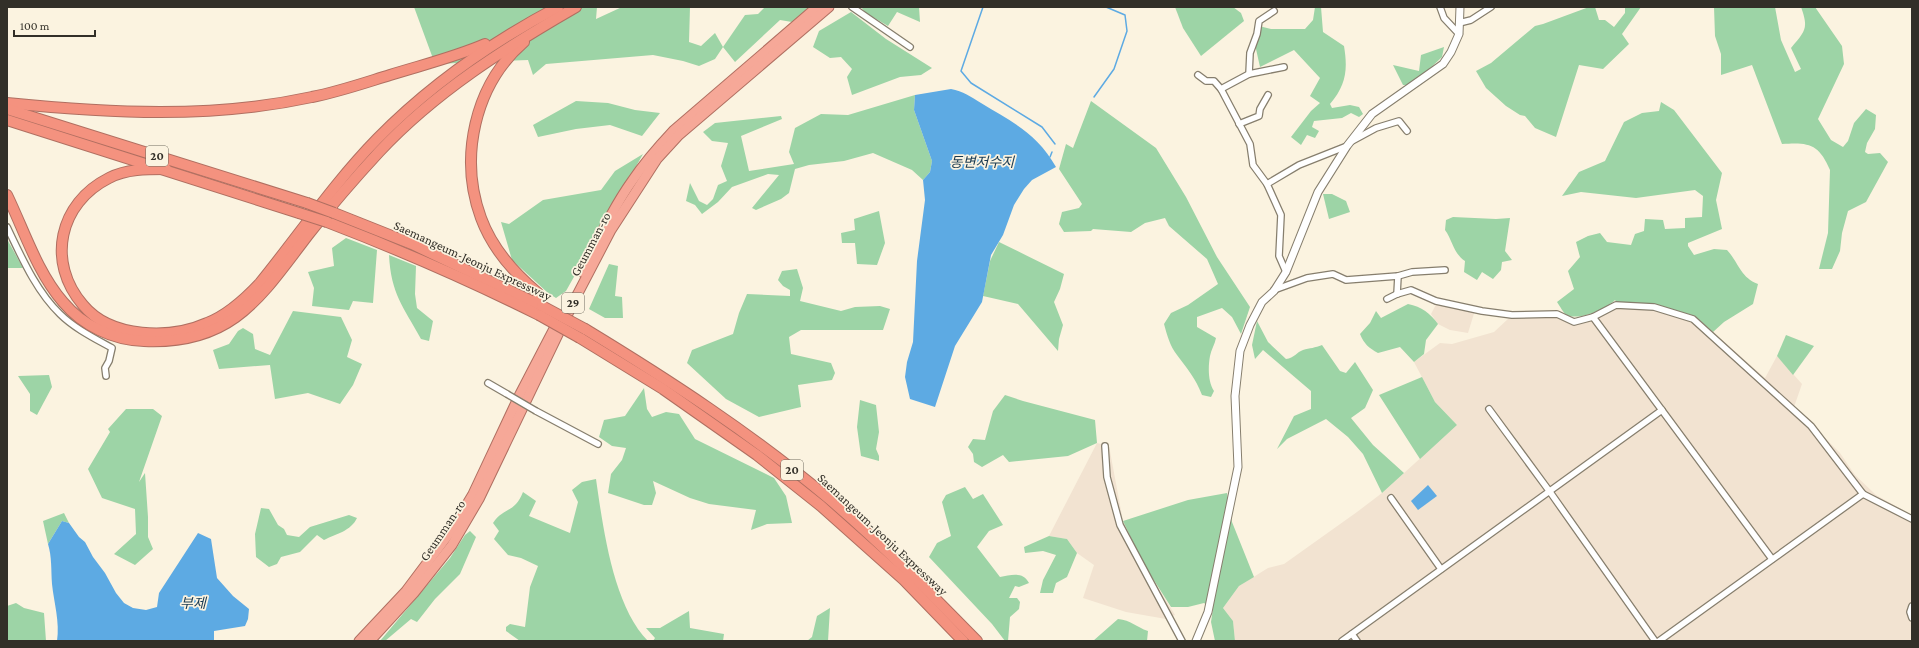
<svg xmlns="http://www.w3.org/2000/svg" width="1919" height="648" font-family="'Crimson Pro','Noto Sans KR',serif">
  <rect width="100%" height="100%" fill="#fbf3e0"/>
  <g fill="#f2e3d1">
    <polygon points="1439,299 1476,307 1468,333 1450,330 1438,324 1431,314"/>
    <polygon points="1617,303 1653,304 1695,316 1765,378 1777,356 1802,384 1794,407 1840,453 1855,475 1876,495 1912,515 1912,641 1235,641 1233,621 1223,608 1239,586 1268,568 1284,564 1357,512 1382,493 1457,425 1435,402 1414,362 1440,343 1452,344 1494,332 1509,318 1557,311 1576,318"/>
    <polygon points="1097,443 1109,446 1123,521 1143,563 1175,615 1166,619 1126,612 1083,598 1094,565 1077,553 1067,539 1049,536"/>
  </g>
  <g fill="#9dd4a6">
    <polygon points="414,7 597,7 596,19 622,7 690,7 689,42 701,46 715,33 723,47 745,15 758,14 765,7 811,7 792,22 780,20 735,62 723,47 715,59 699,66 683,61 653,55 546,64 533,75 528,60 435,64"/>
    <polygon points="861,7 919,7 920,22 897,12 888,26 866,13"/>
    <polygon points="1175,7 1233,7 1241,13 1244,21 1201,56 1183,28"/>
    <path d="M1315,7H1321L1323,32L1344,46C1348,70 1346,85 1330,104L1332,108L1350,105L1359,107L1363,114L1359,117L1351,113L1342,118L1314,121L1312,127L1319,131L1315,138L1307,135L1301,145L1291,137L1311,111L1320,103L1310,96L1320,78L1294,50L1260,67L1256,49L1255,25L1271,29H1305L1313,20Z"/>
    <polygon points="1589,7 1595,7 1599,20 1605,20 1614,27 1625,13 1625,7 1641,7 1622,34 1629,44 1603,69 1579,65 1556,137 1535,128 1525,116 1520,115 1506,106 1486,88 1476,71 1491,63 1535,26 1543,24"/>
    <path d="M1714,7H1775L1781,40L1795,72L1801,69L1791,48C1805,31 1809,29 1801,7H1815L1842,46L1844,64L1818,119L1831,140L1843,147L1848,141L1854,123L1866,109L1876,115L1875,129L1867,143L1865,152L1868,154L1880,153L1888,162L1866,202L1848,211L1842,233L1840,251L1832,269H1819L1828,233L1830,170C1819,144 1809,142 1782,144L1752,65L1721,75V54L1715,36Z"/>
    <polygon points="851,12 886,39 932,68 921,75 900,77 852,95 847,77 852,69 841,57 830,58 813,47 819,31"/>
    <polygon points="1444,47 1442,57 1425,73 1407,85 1403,85 1393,65 1419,71 1421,55"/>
    <polygon points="915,95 914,110 932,161 930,172 923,180 912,170 873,153 844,161 809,165 795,169 789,193 781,199 756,210 752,208 779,175 768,174 732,187 718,202 702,214 695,205 686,201 690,183 699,201 707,205 713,199 718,185 727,181 721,166 728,143 712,141 703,132 715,123 781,116 782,119 741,136 749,171 794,164 789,152 795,128 821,114 848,115"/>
    <polygon points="576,101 608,103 635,110 660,113 642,136 610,125 576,129 538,137 533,125"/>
    <path d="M1091,101L1156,148L1186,197L1217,257L1250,307L1241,334L1232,317L1222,308L1197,317V327L1216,338C1215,344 1211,350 1210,356C1208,367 1208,382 1214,391L1211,397L1202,395C1195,377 1188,370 1177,355C1170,346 1167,335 1164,324L1171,313L1188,305L1218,284L1207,259L1169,226L1165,218L1145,223L1131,232L1093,229L1091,231L1064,232L1059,224L1062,212L1079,208L1082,204L1059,169L1066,144L1073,148Z"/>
    <path d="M1661,102L1674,110L1722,173L1716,200L1722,229L1688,243V246L1694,255L1714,249L1727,250C1739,263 1740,277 1758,284L1753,304L1724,322L1713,332L1695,316L1653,304L1617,303L1615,300C1606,309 1579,321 1567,315C1563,313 1560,306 1557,302L1574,289L1568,271L1580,257L1576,242L1588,236L1600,233L1607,242L1631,245L1635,234L1644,231L1645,219L1663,220L1665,229L1685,228V218L1702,217L1703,196L1695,190L1636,198L1581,192L1562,196L1579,172L1605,161L1624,122L1642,113L1659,111Z"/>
    <polygon points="643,154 566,291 556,298 548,293 512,260 501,222 509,224 543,200 601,190 615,171"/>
    <polygon points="1323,194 1332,194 1346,201 1350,212 1329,219"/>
    <polygon points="879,211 885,243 877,265 857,264 855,243 842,243 841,233 855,230 854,219"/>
    <path d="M1453,217L1496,219L1510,218L1505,251L1512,260L1502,262L1501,270L1493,279L1482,272L1477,280L1464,272L1465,261C1453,253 1453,241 1445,230L1446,220Z"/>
    <polygon points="346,238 377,250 373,303 353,301 349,310 312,306 314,288 308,272 334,266 332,248"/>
    <polygon points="7,239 23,268 7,268"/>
    <polygon points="999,242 1064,274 1060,289 1054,302 1063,325 1059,339 1058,351 1018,304 983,296 990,261"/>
    <path d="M389,255L416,266L415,294L417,308L433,321L429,341L421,339C403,306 391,294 389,255Z"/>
    <polygon points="609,264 618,266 615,296 622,297 623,318 605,318 589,309"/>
    <polygon points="797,269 803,288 800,301 841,311 855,307 880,306 890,309 883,330 801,330 789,337 791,354 831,363 835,373 832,380 798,385 801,407 759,417 726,399 687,363 692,350 733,334 739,313 747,294 790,296 790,290 783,286 778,280 782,271"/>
    <path d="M1408,304C1422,307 1430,313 1438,324L1426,340L1424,354L1414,362L1400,347L1378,353C1369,348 1364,344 1360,334L1370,323L1376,311L1381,318Z"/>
    <polygon points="293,311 341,317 352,340 347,357 362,364 353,385 340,404 308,393 275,399 270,365 219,369 213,350 229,344 238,331 243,328 253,334 255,349 270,355"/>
    <path d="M1257,321L1268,342L1286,359C1294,358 1297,352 1303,350C1310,348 1315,348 1322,345L1340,371L1346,373L1355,362L1373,390L1365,408L1351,418L1373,445L1404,473L1382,493L1363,454L1348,437L1326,419L1287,439L1277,449L1294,416L1311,409V391L1263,350L1255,359L1252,345Z"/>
    <polygon points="1786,335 1814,346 1793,375 1777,356"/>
    <polygon points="49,375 52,387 37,415 30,411 30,394 18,376"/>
    <polygon points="1422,377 1435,402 1457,425 1420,459 1379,395"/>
    <polygon points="644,388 647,409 652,417 666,412 679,414 695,439 774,478 786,496 792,523 767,524 751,530 756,510 709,504 690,498 653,481 656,493 652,505 644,505 608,493 611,474 622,460 626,448 612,446 599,437 604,420 625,416"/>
    <polygon points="1005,395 1023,401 1095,420 1097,443 1068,456 1009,462 1003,455 982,467 974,462 973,454 968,447 973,439 985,440 993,411"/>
    <polygon points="860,400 876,405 879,432 876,449 879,456 879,461 861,456 857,427"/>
    <polygon points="126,409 153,409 162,416 139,482 145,473 148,517 148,537 153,549 135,565 114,554 136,534 135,509 102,498 88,469 110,432 108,429"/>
    <path d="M596,479C603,527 613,606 648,641H520L506,631V627L510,624L525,627L530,587L538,566L521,558L508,555L494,539L499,531L493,523C504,507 515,513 523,492L536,501L529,516L570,533L578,502L572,490L582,482Z"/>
    <path d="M965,487L973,499L983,494L1003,525L989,531L977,547L1000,577C1011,575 1023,571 1029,583L1019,587L1015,586L1009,598H1017L1020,602L1019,609L1010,617L1008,641H1005L992,624L929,557L937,543L951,536L942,502L946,495Z"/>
    <polygon points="1227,493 1232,522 1254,577 1239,586 1223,608 1233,621 1235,641 1215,641 1211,622 1213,609 1204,603 1188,607 1171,607 1143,563 1123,521 1188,500"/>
    <path d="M261,508L269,509L278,525L284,529L287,535L299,537L310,527L349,515L357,518C351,531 336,534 324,540L317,535L300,552L281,557L277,564L269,567L256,557L255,534Z"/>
    <polygon points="64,513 69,523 62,521 48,544 43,521"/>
    <polygon points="470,531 476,537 460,574 435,599 417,622 411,619 385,641 380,641 450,558 465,535"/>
    <polygon points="1049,536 1067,539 1077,553 1067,577 1056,583 1053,593 1040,593 1043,580 1056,555 1043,551 1025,553 1024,547"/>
    <polygon points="16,603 24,608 44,613 46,641 7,641 7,606"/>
    <polygon points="830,608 828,641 807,641 812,637 817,616"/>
    <polygon points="689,611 690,628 724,634 723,641 653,641 655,638 646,628 660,628"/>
    <path d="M1118,619C1131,620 1136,627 1148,631L1147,641H1093Z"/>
  </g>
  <g fill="#5daae3">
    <path d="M951,89C963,91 971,97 981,103C1012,122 1037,133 1056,167L1032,180L1024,189L1014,205L1003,235L991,255L982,302L955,346L935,407L910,399L905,377L907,362L913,342L917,261L925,200L923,180L930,172L932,161L914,110L915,95Z"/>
    <polygon points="1428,485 1437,496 1418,510 1411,501"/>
    <path d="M62,521L69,523L79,537L85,542L93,557L105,573L116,593L124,603L133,608L146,610L157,607L159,593L198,533L211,539L217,578L233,596L249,609L248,619L245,626L214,631V641H57C60,622 54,603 52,584C51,570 52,557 48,544Z"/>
  </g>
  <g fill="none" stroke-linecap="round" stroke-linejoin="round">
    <g stroke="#5daae3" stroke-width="1.5">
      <polyline points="983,7 961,71 971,83 1042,127 1055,144"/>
      <polyline points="1094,97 1114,69 1127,31 1125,15 1106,7"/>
      <polyline points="1050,157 1052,152"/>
    </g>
    <g stroke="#867e6d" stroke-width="8">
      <g id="minor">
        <polyline points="852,7 910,47"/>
        <polyline points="1440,7 1444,18 1459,34"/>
        <polyline points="1459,23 1471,20 1491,7"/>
        <polyline points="1249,74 1284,67"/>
        <polyline points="1198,75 1206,81 1214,81 1221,89 1250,144 1253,165 1267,184 1281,215 1279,256 1286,272"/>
        <polyline points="1221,89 1249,74 1250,53 1257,34 1259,21 1274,11"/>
        <polyline points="1239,124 1259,116 1260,109 1268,95"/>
        <polyline points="1352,141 1376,128 1399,121 1407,131"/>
        <polyline points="1267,184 1299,165 1347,146"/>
        <path d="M7,227C21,256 36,291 60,314C74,328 94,338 112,348L109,361L105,368L106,376"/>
        <polyline points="1274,290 1307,278 1333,274 1346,280 1398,276 1412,272 1445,270"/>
        <polyline points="1397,294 1398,276"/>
        <polyline points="1387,299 1397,294 1411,290 1436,301 1482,311 1512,315 1557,314 1574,322 1593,317 1616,305 1654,307 1693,319 1811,426 1863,494 1912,519"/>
        <polyline points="1593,317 1772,559"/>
        <polyline points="488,383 507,394"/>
        <polyline points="1489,409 1550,492 1655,641"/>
        <polyline points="536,411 598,444"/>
        <polyline points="1105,446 1107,477 1120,525 1182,641"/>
        <polyline points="1391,498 1441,569"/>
        <polyline points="1912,606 1910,612 1912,618"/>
        <polyline points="1352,634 1357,641"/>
        <polyline points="1342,641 1662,410"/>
        <polyline points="1659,641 1863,494"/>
      </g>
    </g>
    <g stroke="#867e6d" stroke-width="9">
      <polyline id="tertiary" points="1196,641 1208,612 1238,467 1235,396 1240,351 1250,325 1262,302 1274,291 1286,272 1318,192 1347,146 1372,114 1443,64 1451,52 1459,34 1460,7"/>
    </g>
    <g stroke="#b06f61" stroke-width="11">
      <g id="trunk">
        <path d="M582,272C598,241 612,209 632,181C644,163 658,147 673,131L817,7"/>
        <polyline points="359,641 406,591 451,531 473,494 520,394 559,319"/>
        <polyline points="370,641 414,593 452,545 479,499 575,299 611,230 657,159 679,135 829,7"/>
      </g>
    </g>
    <g stroke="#b06f61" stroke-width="12">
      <g id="motorway">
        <path d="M524,42C474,85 459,158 481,218C492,248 514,273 538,293V303"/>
        <path d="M7,103C109,113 211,119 312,97C338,92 364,83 390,75C422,65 455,57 485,44"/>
        <polyline points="7,109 307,203"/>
        <polyline points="7,120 299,213"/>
        <path d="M166,169C147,169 126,169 109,178C59,203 46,262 83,305C111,339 171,339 207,323C228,315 245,299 260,283C299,235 334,183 377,139C431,84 490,43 558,7"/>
        <path d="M7,195C24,230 37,272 63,302C83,326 113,340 144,341C232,345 260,298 308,235C330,207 354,179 379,152C435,92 505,48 576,7"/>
        <polyline points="334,213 412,244 542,306"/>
        <path d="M327,222C400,250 469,280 539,315"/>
        <path d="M585,329C669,380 752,434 828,498C881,543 929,592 977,641"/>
        <polyline points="580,338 663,389 757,455 821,506 904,580 963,641"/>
      </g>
    </g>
    <use href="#minor" stroke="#fff" stroke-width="5.5"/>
    <use href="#tertiary" stroke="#fff" stroke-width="7"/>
    <use href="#trunk" stroke="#f6a898" stroke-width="9"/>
    <use href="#motorway" stroke="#f4927f" stroke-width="10"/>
    <g stroke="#867e6d" stroke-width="8" stroke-linecap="butt">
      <polyline id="minor-bridge" points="507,394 536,411"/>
    </g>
    <g stroke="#b06f61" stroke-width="12" stroke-linecap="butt">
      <g id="motorway-bridge">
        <polyline points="307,203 334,213"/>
        <polyline points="299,213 327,222"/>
        <polyline points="542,306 585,329"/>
        <polyline points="539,315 580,338"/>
      </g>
    </g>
    <use href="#minor-bridge" stroke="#fff" stroke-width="5.5"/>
    <use href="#motorway-bridge" stroke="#f4927f" stroke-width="10"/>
  </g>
  <g text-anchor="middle" stroke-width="3.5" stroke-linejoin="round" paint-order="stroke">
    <g fill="#fbf3e0" stroke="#6e6a5f" stroke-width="1">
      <rect x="146" y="146" width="22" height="20" rx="3"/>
      <rect x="562" y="293" width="22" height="20" rx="3"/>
      <rect x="781" y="460" width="22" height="20" rx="3"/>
    </g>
    <g font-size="12" font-weight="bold" fill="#322f28">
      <text x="157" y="160">20</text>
      <text x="573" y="307">29</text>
      <text x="792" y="474">20</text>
    </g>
    <g font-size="13" fill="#322f28" stroke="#fbf3e0">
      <text transform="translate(590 244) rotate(-62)" y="5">Geumman-ro</text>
      <text transform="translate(473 260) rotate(25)" y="5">Saemangeum-Jeonju Expressway</text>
      <text transform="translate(442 530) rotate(-56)" y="5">Geumman-ro</text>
      <text transform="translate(883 534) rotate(43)" y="5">Saemangeum-Jeonju Expressway</text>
    </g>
    <g font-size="14" font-style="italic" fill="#183951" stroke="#fbf3e0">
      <text x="982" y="167">동변저수지</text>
      <text x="193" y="608">부제</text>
    </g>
  </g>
  <rect width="1919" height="648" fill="none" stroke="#322f28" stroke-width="16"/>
  <path d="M14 30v6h81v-6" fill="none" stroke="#322f28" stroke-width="2"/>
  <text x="20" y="30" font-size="12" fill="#322f28" stroke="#fbf3e0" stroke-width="3" paint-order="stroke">100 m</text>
</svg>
